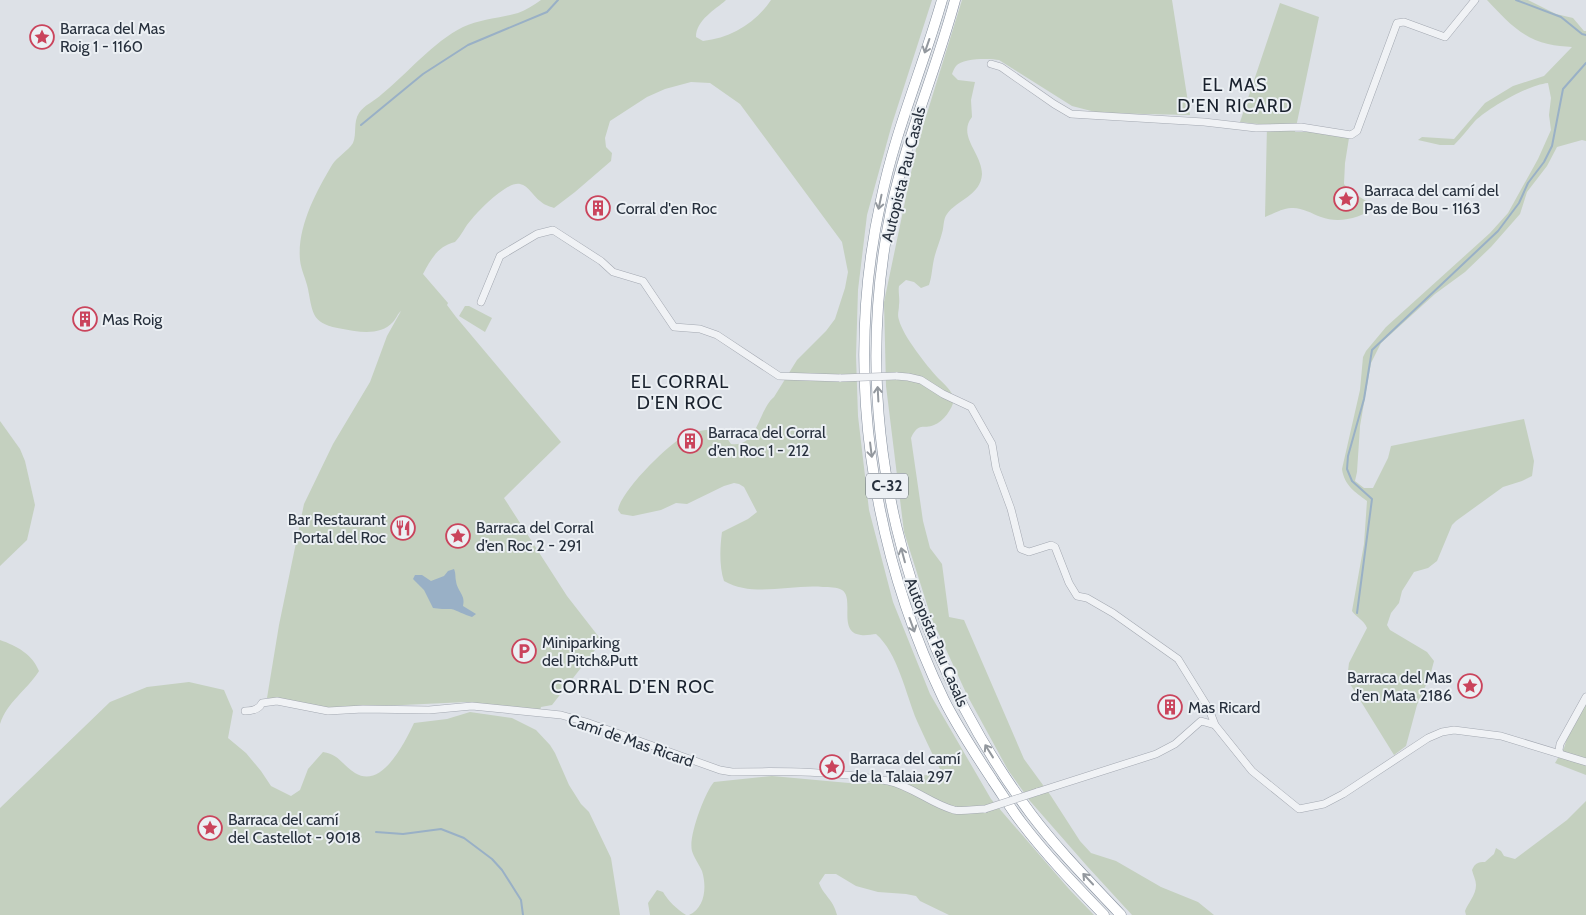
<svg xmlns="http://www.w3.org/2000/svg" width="1586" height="915" font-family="Cabin,sans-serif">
  <rect width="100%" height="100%" fill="#dde1e7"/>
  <g fill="#c4d0bf">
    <path d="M541,0H726C715,10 696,20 696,37L703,41C731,38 756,23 771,0H932L892,124L867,215L858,290L856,356L858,416L869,510L893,602L930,694L991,799L1069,889L1094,915H949L920,901L916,896L906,894L878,892L856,886L836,874H825L819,883C824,896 833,899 837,915H689C705,908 707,887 702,871C699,864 694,858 692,851C688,837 705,792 714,782L772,776L860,784L942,773C933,756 925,738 917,721C906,695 898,653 876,634C872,634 866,636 861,635C837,633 855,598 842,590C837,587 829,587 823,587C791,584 754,598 724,581C719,566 720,547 722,532L748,519L757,512L744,487L739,484L734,483L724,486L687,504L676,503L661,510L633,516L621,514L618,510C621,491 665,448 681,438C693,432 709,427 722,431L731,444C758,448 758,410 774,397L797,360L826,331L835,319L845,288L848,272L842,242L740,104L710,83L691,82L665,89L647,97L610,121L605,138L606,147L612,153L611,161L575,192L554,208C549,206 544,205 540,201C533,196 529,186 520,184C507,181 479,210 471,220C465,226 462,235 455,242C438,246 431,259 423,274L448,303L447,305L456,317L561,442L504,498L567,596L602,641L552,705L541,707L539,714L466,702L319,709L267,698L279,625L304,504L333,444L370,382L387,336L401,311C398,313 396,319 393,322C381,336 358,332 343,329C312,324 313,315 308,289C306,279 301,270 300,260C297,227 316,192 332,165C337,157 348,151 353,143C357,134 353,122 359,113C364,105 375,101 382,94C408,73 433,42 463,27C480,19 500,18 518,13C526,10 534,5 541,0Z"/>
    <path d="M962,0H1172L1190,115L1099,113L1072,106L999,60C990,58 962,58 956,66C954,69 953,71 952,74L958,80L975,82L971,100L972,117C957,136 982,153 982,174C981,195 957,200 947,214C943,219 944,227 942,233C940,241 936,250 934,259C932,268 932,276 929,285L921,288L914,282L906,280L899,286C898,292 900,298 899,305C899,311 897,314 899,320C903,336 927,366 938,378C945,385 952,390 954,400C952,409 944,421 934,425C923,430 919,421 911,438L923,521L930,548L942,564L949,617L964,620L1024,759L1051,796L1080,841L1091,853L1116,861L1161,887L1198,902L1214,915H1132L1087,866L1030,801L1008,770L967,695L931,617L904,532L886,386L884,302L916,149Z"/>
    <path d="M1487,0H1528L1556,14L1573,18L1584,31H1586V141L1582,140L1557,147L1547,166L1527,192L1520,214L1491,247L1465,272L1435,294L1381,343L1371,363L1360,426L1357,472L1355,481L1364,488H1373L1388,458L1391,446L1524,419L1534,461L1532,476L1522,481L1503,487L1456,521L1452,525L1437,561L1428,568L1414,572L1402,591L1399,603L1391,613L1387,625L1390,630L1427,652L1434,661L1430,676L1417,705L1406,746L1394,755L1347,679L1349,663L1367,628C1364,620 1357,618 1352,611L1364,544L1367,501C1355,492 1344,485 1342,469L1360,390L1363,357L1366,351L1386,327L1490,233L1508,213L1538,159L1551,130L1549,115L1551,98L1548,83C1528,85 1490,107 1475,121C1468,129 1462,137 1454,145H1440L1418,140L1422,137L1454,139L1485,103L1513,86L1544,76L1572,47C1564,46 1556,46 1548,44C1521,38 1505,19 1487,0Z"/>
    <path d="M1280,3L1319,17L1295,132H1312L1349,138L1345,163L1344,184L1350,191L1376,207C1360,218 1339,224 1321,217C1311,213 1301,207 1291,208C1283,208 1273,214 1265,217L1267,125L1240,122Z"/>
    <polygon points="465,306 469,306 492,318 485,332 459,316"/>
    <polygon points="0,421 20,449 25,461 35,505 27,540 0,566"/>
    <path d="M0,640C17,646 32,654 39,671C27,690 7,702 0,724Z"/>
    <path d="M189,682L224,690L233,711L228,738L246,753L261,771L271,786L291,796L300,790L308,769L323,752C339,754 342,765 355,773C382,790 405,742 414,723L447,719L470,712L512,718L536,730L550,745L555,753L569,785L581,804L589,812L611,858L620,915H0V808L110,702L147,687Z"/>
    <polygon points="1586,703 1586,775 1555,763 1564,748 1569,732"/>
    <path d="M1586,801V915H1466L1465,911C1468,903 1476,895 1476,885C1476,880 1473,875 1472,870C1475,863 1478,862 1485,862L1494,854L1496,848L1501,851L1504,856L1515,859L1567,820Z"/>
    <path d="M657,890L663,892C668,901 677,909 686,915H650L648,903Z"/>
  </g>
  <path fill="#99b0c6" d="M454,569C456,574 455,576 456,581C457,591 466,595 463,606L476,614L472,617C464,615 457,610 451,609C445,609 439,609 433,608L424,590L413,579L415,575H422L431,581L444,576L448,571Z"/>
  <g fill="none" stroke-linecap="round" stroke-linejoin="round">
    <g stroke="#99b0c6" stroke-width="2">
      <polyline points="1516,0 1561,17 1582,34 1586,35"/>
      <polyline points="361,125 423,74 468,45 547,12 558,0"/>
      <polyline points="1357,613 1372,499 1352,481 1347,469 1348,456 1364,399 1372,350 1498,231 1519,203 1528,183 1544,162 1552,146 1563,89 1586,63"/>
      <polyline points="376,832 403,834 441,829 464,838 492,859 502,870 521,900 523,915"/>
    </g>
    <g stroke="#a3a8b1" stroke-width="8">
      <g id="minor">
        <polyline points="991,64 1001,67 1054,104 1071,114 1204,122 1256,128 1301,127 1351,135 1357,131 1397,23 1404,22 1445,37 1475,0"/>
        <polyline points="481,302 500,256 537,234 553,230 601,261 613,272 643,281 674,327 700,329 717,335 779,376 841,378"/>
        <polyline points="896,376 908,377 921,380 943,394 971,407 992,444 996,468 1011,509 1021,549 1029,552 1051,545 1055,547 1069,583 1077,596 1087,598 1113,613 1178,659 1209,709 1215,725"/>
        <path d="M245,711C252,711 259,710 262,703L277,701L328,711L363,709L429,710L472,706L561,715L586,722L720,770L732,772C785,771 836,771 888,781C912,786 931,804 954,810C963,812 975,809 985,809"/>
        <polyline points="1560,753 1559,750 1560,744 1586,697"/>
        <polyline points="1037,792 1156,754 1175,744 1201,721 1215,725 1252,771 1299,809 1324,804 1343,794 1428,738 1442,732 1454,730 1501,736 1586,762"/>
      </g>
    </g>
    <g stroke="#858f9d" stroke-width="11">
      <g id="highway">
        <path d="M942,0C923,67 895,131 881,200C844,368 870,546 944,700C958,728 976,755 993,781C1002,794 1011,809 1021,822C1046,855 1075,885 1104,915"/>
        <path d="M955,0C936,71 906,138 891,210C848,424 902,640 1031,814C1058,850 1090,882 1121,915"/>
      </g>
    </g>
    <use href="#minor" stroke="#f0f2f5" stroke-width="7"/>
    <use href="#highway" stroke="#fff" stroke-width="10"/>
    <g stroke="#a3a8b1" stroke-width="8" stroke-linecap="butt">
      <g id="minor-bridge">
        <polyline points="841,378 896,376"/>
        <polyline points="985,809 1037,792"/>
      </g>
    </g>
    <use href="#minor-bridge" stroke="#f0f2f5" stroke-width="7"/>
  </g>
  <defs><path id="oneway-shaft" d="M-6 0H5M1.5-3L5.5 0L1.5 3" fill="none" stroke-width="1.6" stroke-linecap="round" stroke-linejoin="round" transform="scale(1.25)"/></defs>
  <g stroke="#93989e">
    <use href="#oneway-shaft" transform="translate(927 46) rotate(109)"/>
    <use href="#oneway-shaft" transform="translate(880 202) rotate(102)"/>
    <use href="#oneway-shaft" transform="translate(878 394) rotate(-93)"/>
    <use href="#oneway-shaft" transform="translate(871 450) rotate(83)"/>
    <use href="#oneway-shaft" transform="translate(903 555) rotate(-105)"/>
    <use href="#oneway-shaft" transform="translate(912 625) rotate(70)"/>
    <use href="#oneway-shaft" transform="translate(989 751) rotate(-122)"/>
    <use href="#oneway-shaft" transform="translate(1088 879) rotate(-133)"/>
  </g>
  <defs>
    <g id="sight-ring" transform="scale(1.25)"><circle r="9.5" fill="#ecf0f4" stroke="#ca445c" stroke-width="1.5"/><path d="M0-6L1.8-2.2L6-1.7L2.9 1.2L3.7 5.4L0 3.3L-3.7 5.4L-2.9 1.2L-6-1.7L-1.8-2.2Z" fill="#ca445c"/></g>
    <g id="building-ring" transform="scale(1.25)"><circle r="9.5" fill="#ecf0f4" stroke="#ca445c" stroke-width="1.5"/><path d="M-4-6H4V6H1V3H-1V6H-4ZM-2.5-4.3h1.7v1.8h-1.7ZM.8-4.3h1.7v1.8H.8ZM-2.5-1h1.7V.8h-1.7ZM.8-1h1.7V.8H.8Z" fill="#ca445c"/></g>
    <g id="restaurant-ring" transform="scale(1.25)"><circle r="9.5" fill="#ecf0f4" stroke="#ca445c" stroke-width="1.5"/><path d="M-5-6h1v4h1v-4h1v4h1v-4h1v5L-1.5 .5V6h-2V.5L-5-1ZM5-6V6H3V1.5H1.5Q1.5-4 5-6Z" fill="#ca445c"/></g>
    <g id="parking-ring" transform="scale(1.25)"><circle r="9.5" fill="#ecf0f4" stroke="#ca445c" stroke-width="1.5"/><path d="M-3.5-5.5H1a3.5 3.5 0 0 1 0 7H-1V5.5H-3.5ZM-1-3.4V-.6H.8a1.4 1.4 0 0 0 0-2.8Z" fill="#ca445c"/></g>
  </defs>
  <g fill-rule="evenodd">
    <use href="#sight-ring" x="42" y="37"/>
    <use href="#sight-ring" x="1346" y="199"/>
    <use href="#building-ring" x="598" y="208"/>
    <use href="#building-ring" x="85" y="319"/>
    <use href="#building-ring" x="690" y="441"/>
    <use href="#restaurant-ring" x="403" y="528"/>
    <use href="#sight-ring" x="458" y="536"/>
    <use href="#parking-ring" x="524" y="651"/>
    <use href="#sight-ring" x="1470" y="686"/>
    <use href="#building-ring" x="1170" y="707"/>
    <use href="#sight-ring" x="832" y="767"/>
    <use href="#sight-ring" x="210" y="828"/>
  </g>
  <g text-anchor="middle" stroke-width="4" stroke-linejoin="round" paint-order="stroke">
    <rect fill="#ecf0f4" stroke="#626a74" stroke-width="1" x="866" y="473.5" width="42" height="25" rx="4"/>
    <g font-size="15" font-weight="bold" fill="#27303d">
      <text x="887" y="491">C-32</text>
    </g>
    <g font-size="16" fill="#27303d" stroke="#ecf0f4" text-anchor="start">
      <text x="60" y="34">Barraca del Mas<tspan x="60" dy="18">Roig 1 - 1160</tspan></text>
      <text x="1364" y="196">Barraca del camí del<tspan x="1364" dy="18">Pas de Bou - 1163</tspan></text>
      <text x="616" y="214">Corral d'en Roc</text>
      <text x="102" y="325">Mas Roig</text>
      <text x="708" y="438">Barraca del Corral<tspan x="708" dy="18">d’en Roc 1 - 212</tspan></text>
      <text x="386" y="525" text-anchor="end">Bar Restaurant<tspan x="386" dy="18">Portal del Roc</tspan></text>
      <text x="476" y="533">Barraca del Corral<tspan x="476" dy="18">d’en Roc 2 - 291</tspan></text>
      <text x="542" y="648">Miniparking<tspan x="542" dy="18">del Pitch&amp;Putt</tspan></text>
      <text x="1452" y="683" text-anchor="end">Barraca del Mas<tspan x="1452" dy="18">d'en Mata 2186</tspan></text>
      <text x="1188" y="713">Mas Ricard</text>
      <text x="850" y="764">Barraca del camí<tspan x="850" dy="18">de la Talaia 297</tspan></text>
      <text x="228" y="825">Barraca del camí<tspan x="228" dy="18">del Castellot - 9018</tspan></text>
    </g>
    <g font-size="16" fill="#27303d" stroke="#ecf0f4">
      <text transform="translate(903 174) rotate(-76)" y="6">Autopista Pau Casals</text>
      <text transform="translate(937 642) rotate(67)" y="6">Autopista Pau Casals</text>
      <text transform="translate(631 740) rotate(19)" y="6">Camí de Mas Ricard</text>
    </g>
    <g font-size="18" letter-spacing="1" fill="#19212d" stroke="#ecf0f4">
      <text x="1235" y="91">EL MAS<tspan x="1235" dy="21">D'EN RICARD</tspan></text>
      <text x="680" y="388">EL CORRAL<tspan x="680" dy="21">D'EN ROC</tspan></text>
      <text x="633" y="693">CORRAL D'EN ROC</text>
    </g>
  </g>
</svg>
